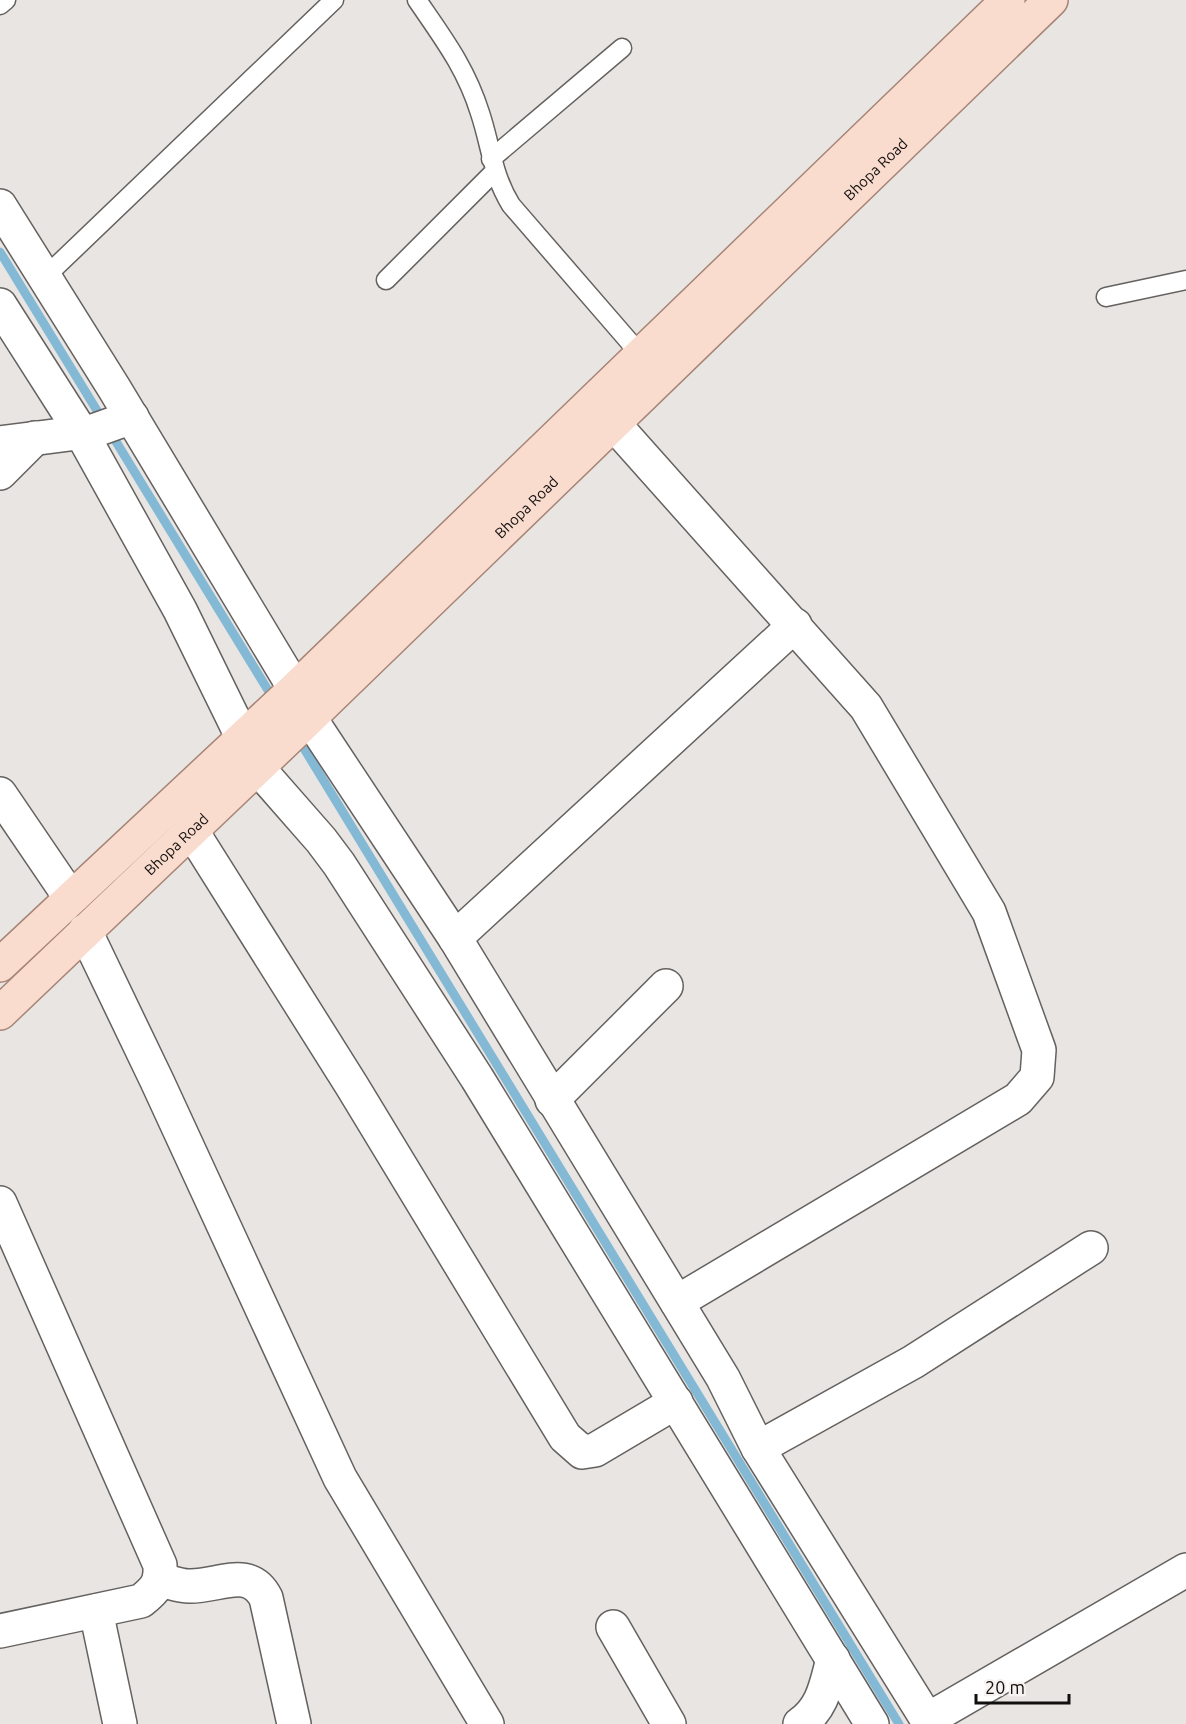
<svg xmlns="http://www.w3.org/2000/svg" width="1186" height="1724" font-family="Ubuntu,sans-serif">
  <rect width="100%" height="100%" fill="#e9e5e3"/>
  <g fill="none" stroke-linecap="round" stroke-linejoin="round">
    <g stroke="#84b9d5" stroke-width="9">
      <polyline points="0,252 274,700"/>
      <polyline points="297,737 899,1724"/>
    </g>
    <g stroke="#64615f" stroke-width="21">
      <g id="service">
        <path d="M417,0C443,38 466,68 480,113C491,146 492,174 511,205L640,354"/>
        <polyline points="0,5 6,0"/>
        <polyline points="491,159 622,48"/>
        <polyline points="45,277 334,0"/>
        <polyline points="386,280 495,171"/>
        <polyline points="1106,297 1186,280"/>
      </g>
    </g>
    <g stroke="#64615f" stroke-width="36">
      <g id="minor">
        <polyline points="0,206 114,388 295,689 309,717 455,938 723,1378 758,1448 930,1724"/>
        <polyline points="0,305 81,432 180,610 257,767 321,840 339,864 477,1078 872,1724"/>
        <polyline points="613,423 866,707 989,912 1039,1050 1037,1077 1018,1099 677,1302"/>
        <polyline points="0,443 93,431 132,417"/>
        <polyline points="0,473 35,438"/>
        <polyline points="0,794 70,897"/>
        <polyline points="191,830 352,1086 565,1437 582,1452 595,1450 676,1402"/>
        <polyline points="85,931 157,1081 340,1478 487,1724"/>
        <polyline points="455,938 795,625"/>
        <polyline points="552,1100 666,986"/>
        <path d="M0,1203L160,1565C161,1584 155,1590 141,1601L0,1631"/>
        <polyline points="758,1448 913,1362 1091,1248"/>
        <path d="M161,1580C170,1582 180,1586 189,1586C219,1587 249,1565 266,1598L294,1724"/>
        <polyline points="96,1611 120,1724"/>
        <polyline points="613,1627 669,1724"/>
        <polyline points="927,1720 1186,1570"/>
        <path d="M800,1724C823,1708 826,1685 833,1659"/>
      </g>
    </g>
    <g stroke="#a68576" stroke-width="36">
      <g id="primary">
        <polyline points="0,965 295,689 1008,0"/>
        <path id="s1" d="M0,1013L300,727L1051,0"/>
      </g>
    </g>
    <use href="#service" stroke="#fff" stroke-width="18"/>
    <use href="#minor" stroke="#fff" stroke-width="33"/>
    <use href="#primary" stroke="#fadcce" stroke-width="33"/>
  </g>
  <g text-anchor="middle" stroke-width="6" stroke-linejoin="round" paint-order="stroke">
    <g font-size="15" fill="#12100f" stroke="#f7f2f0">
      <text dy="5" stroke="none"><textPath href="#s1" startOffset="1216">Bhopa Road</textPath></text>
      <text dy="5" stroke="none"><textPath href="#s1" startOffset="730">Bhopa Road</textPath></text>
      <text dy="5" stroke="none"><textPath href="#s1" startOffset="244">Bhopa Road</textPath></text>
    </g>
  </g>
  <path d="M976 1694v9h93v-9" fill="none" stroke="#12100f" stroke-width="3"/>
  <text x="985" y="1694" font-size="18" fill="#12100f" stroke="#f7f2f0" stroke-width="4.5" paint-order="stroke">20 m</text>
</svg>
